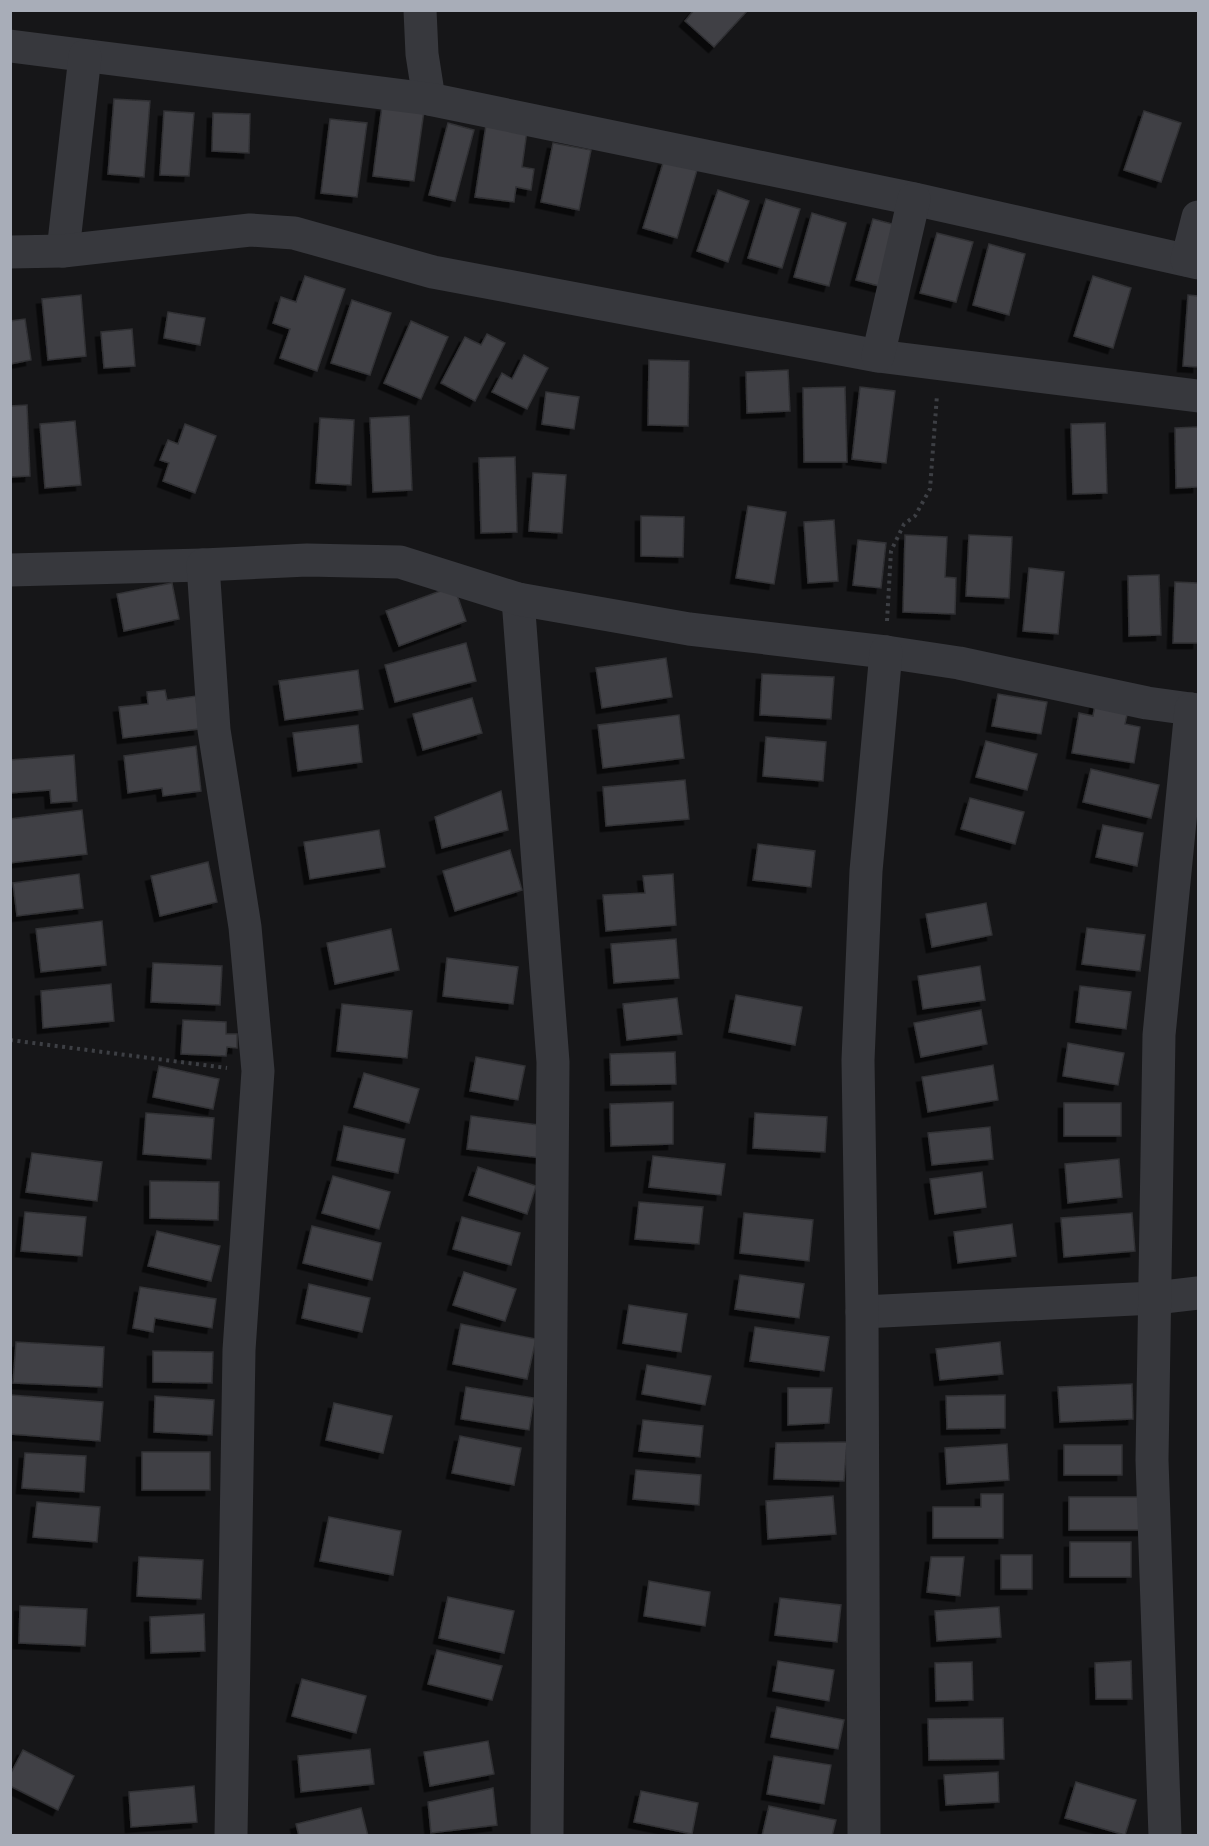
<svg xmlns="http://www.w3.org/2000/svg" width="1209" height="1846" font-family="Mulish,sans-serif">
  <defs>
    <filter id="shadow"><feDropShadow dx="-5.5" dy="5.5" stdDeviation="0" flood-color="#0009"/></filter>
  </defs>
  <rect width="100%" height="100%" fill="#161618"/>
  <g fill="#404145" stroke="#303034" stroke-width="1.5" filter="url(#shadow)">
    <polygon points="694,10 748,10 714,47 685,21"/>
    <polygon points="114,99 150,101 144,177 108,174"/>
    <polygon points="382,106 424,111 414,181 373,176"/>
    <polygon points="164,111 194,113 189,176 160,175"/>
    <polygon points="1144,111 1181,123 1161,182 1124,170"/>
    <polygon points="213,113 250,114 249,153 212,151"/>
    <polygon points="330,119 367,123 357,197 321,193"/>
    <polygon points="448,123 474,130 455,201 429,195"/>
    <polygon points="486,125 527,131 522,167 534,169 531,190 516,187 514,202 475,197"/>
    <polygon points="553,143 591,150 579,210 541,202"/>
    <polygon points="664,160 697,170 677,238 643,228"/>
    <polygon points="718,190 749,201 728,262 697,251"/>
    <polygon points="766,199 800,209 782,268 748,258"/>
    <polygon points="812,213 846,223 829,286 794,277"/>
    <polygon points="873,219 900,226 883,287 856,280"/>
    <polygon points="937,233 973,242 956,302 920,293"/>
    <polygon points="989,244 1025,254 1009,315 973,305"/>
    <polygon points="305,276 345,289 317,371 280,358 290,329 273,323 281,297 296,302"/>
    <polygon points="1093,276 1131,288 1113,348 1074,336"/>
    <polygon points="81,295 86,356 48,360 42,299"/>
    <polygon points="1188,295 1198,296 1198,367 1183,366"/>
    <polygon points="352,300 391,313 370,375 331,363"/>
    <polygon points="168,312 205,318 200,345 164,338"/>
    <polygon points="25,319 31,360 10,364 10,321"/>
    <polygon points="411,321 448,337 421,399 384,383"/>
    <polygon points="132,329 135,366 104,368 101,332"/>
    <polygon points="487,334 505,343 475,401 441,383 465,337 481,345"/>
    <polygon points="524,355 548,368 527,409 492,392 502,373 512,379"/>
    <polygon points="649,360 689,361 688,426 648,425"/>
    <polygon points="788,370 790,411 747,413 746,372"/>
    <polygon points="845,387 847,462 804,462 803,388"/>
    <polygon points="860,387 895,391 886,463 852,459"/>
    <polygon points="546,392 579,397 574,429 542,424"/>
    <polygon points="27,405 30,476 10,477 10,406"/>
    <polygon points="409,416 412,490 373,492 370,418"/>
    <polygon points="320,418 354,420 351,485 316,483"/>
    <polygon points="75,421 81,485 45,488 40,424"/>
    <polygon points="1105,423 1107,493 1073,494 1071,424"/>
    <polygon points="185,424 216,436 195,493 163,481 169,463 160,460 168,440 178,444"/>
    <polygon points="1198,427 1198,487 1176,488 1175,428"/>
    <polygon points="515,457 517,532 481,533 479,458"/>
    <polygon points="533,473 566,475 562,533 529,531"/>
    <polygon points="748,506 786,512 774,584 736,578"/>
    <polygon points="641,516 684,517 683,557 641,556"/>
    <polygon points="834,520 838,581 808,583 804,522"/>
    <polygon points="905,535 947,537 945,577 956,578 955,614 903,612"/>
    <polygon points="969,535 1012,537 1009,598 966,596"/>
    <polygon points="858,540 886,543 881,588 853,585"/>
    <polygon points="1029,568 1064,572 1058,634 1023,631"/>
    <polygon points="1159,575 1161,635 1129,636 1128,576"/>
    <polygon points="1175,582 1198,583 1198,643 1173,643"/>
    <polygon points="172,583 179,619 124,631 117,594"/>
    <polygon points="454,586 466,621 399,646 386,611"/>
    <polygon points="466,643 476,681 395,702 385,665"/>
    <polygon points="666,658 672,697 602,708 596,668"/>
    <polygon points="358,670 363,709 285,720 279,681"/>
    <polygon points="762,674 834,677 831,719 760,715"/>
    <polygon points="165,690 167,700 196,696 199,729 123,738 119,707 148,704 147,692"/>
    <polygon points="998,694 1047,702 1041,734 992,726"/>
    <polygon points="472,698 482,733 423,750 413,714"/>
    <polygon points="1096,700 1129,705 1125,724 1140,727 1134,763 1072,753 1079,713 1093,716"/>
    <polygon points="679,715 684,758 603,768 598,725"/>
    <polygon points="358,725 362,762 298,771 293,733"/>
    <polygon points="766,737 826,742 823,781 763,776"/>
    <polygon points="986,741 1037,754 1027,790 976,777"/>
    <polygon points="196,746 201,791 163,796 162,788 128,793 124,756"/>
    <polygon points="74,755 77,801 51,803 50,790 10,793 10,760"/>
    <polygon points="1091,769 1159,785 1151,818 1083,802"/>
    <polygon points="685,780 689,819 606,826 603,787"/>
    <polygon points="501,791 508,830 442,848 435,817"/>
    <polygon points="970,798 1024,812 1015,844 961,829"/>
    <polygon points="82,810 87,854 10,863 10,819"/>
    <polygon points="1103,825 1143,833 1137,866 1096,857"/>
    <polygon points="379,830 385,867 310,879 304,842"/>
    <polygon points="758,844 815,851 811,887 753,880"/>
    <polygon points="510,850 522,890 455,911 443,871"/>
    <polygon points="208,862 217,902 160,916 151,876"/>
    <polygon points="79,874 83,908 17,916 13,883"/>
    <polygon points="673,874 676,925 606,931 603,895 645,893 643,876"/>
    <polygon points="986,903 992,935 932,947 926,914"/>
    <polygon points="102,921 106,965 41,972 36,929"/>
    <polygon points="1087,928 1145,935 1140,971 1082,964"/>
    <polygon points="391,929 399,970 335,984 327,943"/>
    <polygon points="676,939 679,978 614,983 611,944"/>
    <polygon points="447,958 518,967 513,1004 443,996"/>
    <polygon points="153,963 222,966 220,1005 151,1002"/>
    <polygon points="980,966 985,1000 923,1009 918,976"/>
    <polygon points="111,984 114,1021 43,1028 41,991"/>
    <polygon points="1080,986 1131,992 1126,1029 1076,1022"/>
    <polygon points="736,995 802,1007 795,1045 729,1032"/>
    <polygon points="677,998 682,1034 627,1040 623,1004"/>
    <polygon points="342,1004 412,1011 407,1058 337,1051"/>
    <polygon points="981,1010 987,1044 921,1057 914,1023"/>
    <polygon points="183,1020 226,1022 226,1034 237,1034 237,1048 227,1047 226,1056 181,1054"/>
    <polygon points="1068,1043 1124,1053 1118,1085 1063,1076"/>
    <polygon points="675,1052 676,1084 611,1085 610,1054"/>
    <polygon points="476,1057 525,1066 518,1100 470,1091"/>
    <polygon points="993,1065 998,1100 928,1112 922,1077"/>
    <polygon points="159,1066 219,1079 213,1109 153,1097"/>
    <polygon points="364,1073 419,1089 409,1123 354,1107"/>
    <polygon points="673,1102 673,1144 611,1146 610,1104"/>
    <rect x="1064" y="1103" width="57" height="33"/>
    <polygon points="146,1113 214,1118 211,1159 143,1154"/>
    <polygon points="755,1113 827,1117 825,1152 753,1148"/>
    <polygon points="471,1116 546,1126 542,1158 467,1149"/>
    <polygon points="344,1126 405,1139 398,1173 337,1160"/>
    <polygon points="990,1127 993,1159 932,1165 928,1133"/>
    <polygon points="32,1153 102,1162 97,1201 26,1192"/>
    <polygon points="653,1156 725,1164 721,1195 649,1187"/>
    <polygon points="1119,1159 1122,1197 1068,1203 1065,1164"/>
    <polygon points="478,1167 536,1186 527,1214 469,1195"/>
    <polygon points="982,1172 986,1207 935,1214 930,1179"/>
    <polygon points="333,1176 390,1192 379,1229 322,1213"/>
    <polygon points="150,1181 219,1182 218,1220 150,1218"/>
    <polygon points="639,1202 703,1207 699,1244 635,1239"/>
    <polygon points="25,1212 86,1217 82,1256 21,1251"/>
    <polygon points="744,1213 813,1220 809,1261 740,1253"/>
    <polygon points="1132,1213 1135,1251 1064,1257 1061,1218"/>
    <polygon points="462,1217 520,1233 511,1265 453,1249"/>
    <polygon points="1012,1224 1016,1256 958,1263 954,1232"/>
    <polygon points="312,1226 381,1243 372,1280 303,1263"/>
    <polygon points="157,1231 220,1246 211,1281 148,1266"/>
    <polygon points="464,1272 516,1289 505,1321 453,1305"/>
    <polygon points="740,1275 804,1284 799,1318 735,1309"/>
    <polygon points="309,1284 370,1298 362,1332 302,1318"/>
    <polygon points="140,1287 216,1299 212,1328 155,1318 153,1332 133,1328"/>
    <polygon points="629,1305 687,1314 681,1352 623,1343"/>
    <polygon points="461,1324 536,1339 527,1379 453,1364"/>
    <polygon points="755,1327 829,1337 824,1371 750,1361"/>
    <polygon points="16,1342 104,1347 102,1387 13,1383"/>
    <polygon points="1000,1342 1003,1374 940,1380 936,1349"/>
    <polygon points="153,1351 213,1352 212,1383 153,1382"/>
    <polygon points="647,1365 711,1376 705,1405 642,1394"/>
    <polygon points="1132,1384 1133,1419 1060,1422 1058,1387"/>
    <polygon points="466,1387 534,1398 529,1430 461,1419"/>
    <polygon points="788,1388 832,1388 829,1423 788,1425"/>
    <polygon points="11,1395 103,1402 100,1441 10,1434"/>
    <polygon points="1005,1395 1005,1428 947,1429 946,1396"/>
    <polygon points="155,1396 214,1400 212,1435 154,1432"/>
    <polygon points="334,1403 392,1416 383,1453 326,1440"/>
    <polygon points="643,1420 703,1426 700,1457 639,1451"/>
    <polygon points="460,1436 521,1448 514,1485 452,1473"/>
    <polygon points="847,1442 844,1481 774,1479 776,1443"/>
    <polygon points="1007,1444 1009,1480 947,1484 945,1448"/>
    <rect x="1064" y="1445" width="58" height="30"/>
    <rect x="142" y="1452" width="68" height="38"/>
    <polygon points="25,1453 86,1456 84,1492 22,1488"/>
    <polygon points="636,1470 701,1475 699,1505 633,1499"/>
    <polygon points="981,1494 1003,1494 1003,1538 933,1538 933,1507 981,1507"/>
    <polygon points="833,1496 836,1534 768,1539 766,1501"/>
    <rect x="1069" y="1497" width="74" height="33"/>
    <polygon points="37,1502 100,1507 97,1542 33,1537"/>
    <polygon points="329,1517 401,1531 393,1575 320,1561"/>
    <rect x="1070" y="1542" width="61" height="35"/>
    <rect x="1001" y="1555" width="31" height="34"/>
    <polygon points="139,1557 203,1560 201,1599 137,1596"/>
    <polygon points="931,1557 964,1557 960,1596 927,1592"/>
    <polygon points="649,1581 710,1592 705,1626 644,1616"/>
    <polygon points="448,1597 514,1611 504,1653 439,1638"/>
    <polygon points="780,1598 841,1605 837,1642 775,1635"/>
    <polygon points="20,1606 87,1609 85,1646 19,1643"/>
    <polygon points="999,1607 1001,1637 937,1641 935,1611"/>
    <polygon points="204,1614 205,1651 151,1653 150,1617"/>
    <polygon points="437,1650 502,1666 492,1700 428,1684"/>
    <polygon points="778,1661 834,1670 829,1701 773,1691"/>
    <polygon points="1131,1661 1132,1699 1096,1699 1095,1663"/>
    <polygon points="972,1662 973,1700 936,1701 935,1663"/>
    <polygon points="302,1679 366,1696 356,1733 292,1716"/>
    <polygon points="777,1707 844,1720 838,1749 771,1737"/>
    <polygon points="1003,1718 1004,1759 929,1760 928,1719"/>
    <polygon points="488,1741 494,1774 430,1786 424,1752"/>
    <polygon points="370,1749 374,1784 301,1792 298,1756"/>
    <polygon points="23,1750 74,1776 58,1810 10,1786 10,1775"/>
    <polygon points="774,1756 831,1765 824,1804 767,1794"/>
    <polygon points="998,1772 999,1802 946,1805 944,1775"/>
    <polygon points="1076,1782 1136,1800 1125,1835 1065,1818"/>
    <polygon points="194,1786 197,1822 131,1827 129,1792"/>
    <polygon points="493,1788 497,1825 431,1833 428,1802"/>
    <polygon points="641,1791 698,1803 692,1834 634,1822"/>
    <polygon points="769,1806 836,1820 832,1836 762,1836"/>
    <polygon points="361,1808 368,1836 299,1836 296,1824"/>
  </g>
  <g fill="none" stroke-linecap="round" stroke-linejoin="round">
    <g stroke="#3d3f44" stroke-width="4" stroke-dasharray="3 4.5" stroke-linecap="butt">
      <polyline points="887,621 891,551 904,524 915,516 930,489 937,395"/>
      <polyline points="10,1040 227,1068"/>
    </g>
    <g stroke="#37383d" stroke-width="33">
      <polyline points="420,10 422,54 429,99"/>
      <polyline points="10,46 429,99 914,199 1198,263"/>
      <polyline points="63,251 85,56"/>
      <polyline points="10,252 63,251 250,230 294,233 433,272 878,356 1198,396"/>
      <polyline points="1187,260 1198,217"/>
      <polyline points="878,356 914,199"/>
      <polyline points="10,570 203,565"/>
      <polyline points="518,599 553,1062 547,1836"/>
      <polyline points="862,1312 1155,1298 1198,1293"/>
      <polyline points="231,1836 239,1350 258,1071 245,927 214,730 203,565 307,560 400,562 518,599 689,629 886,652 959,663 1147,703 1198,710"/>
      <polyline points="864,1836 862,1312 858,1060 866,871 886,652"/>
      <polyline points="1165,1836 1152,1460 1159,1035 1191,709"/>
    </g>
  </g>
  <rect width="1209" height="1846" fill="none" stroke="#a8adb8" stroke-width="24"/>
</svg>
